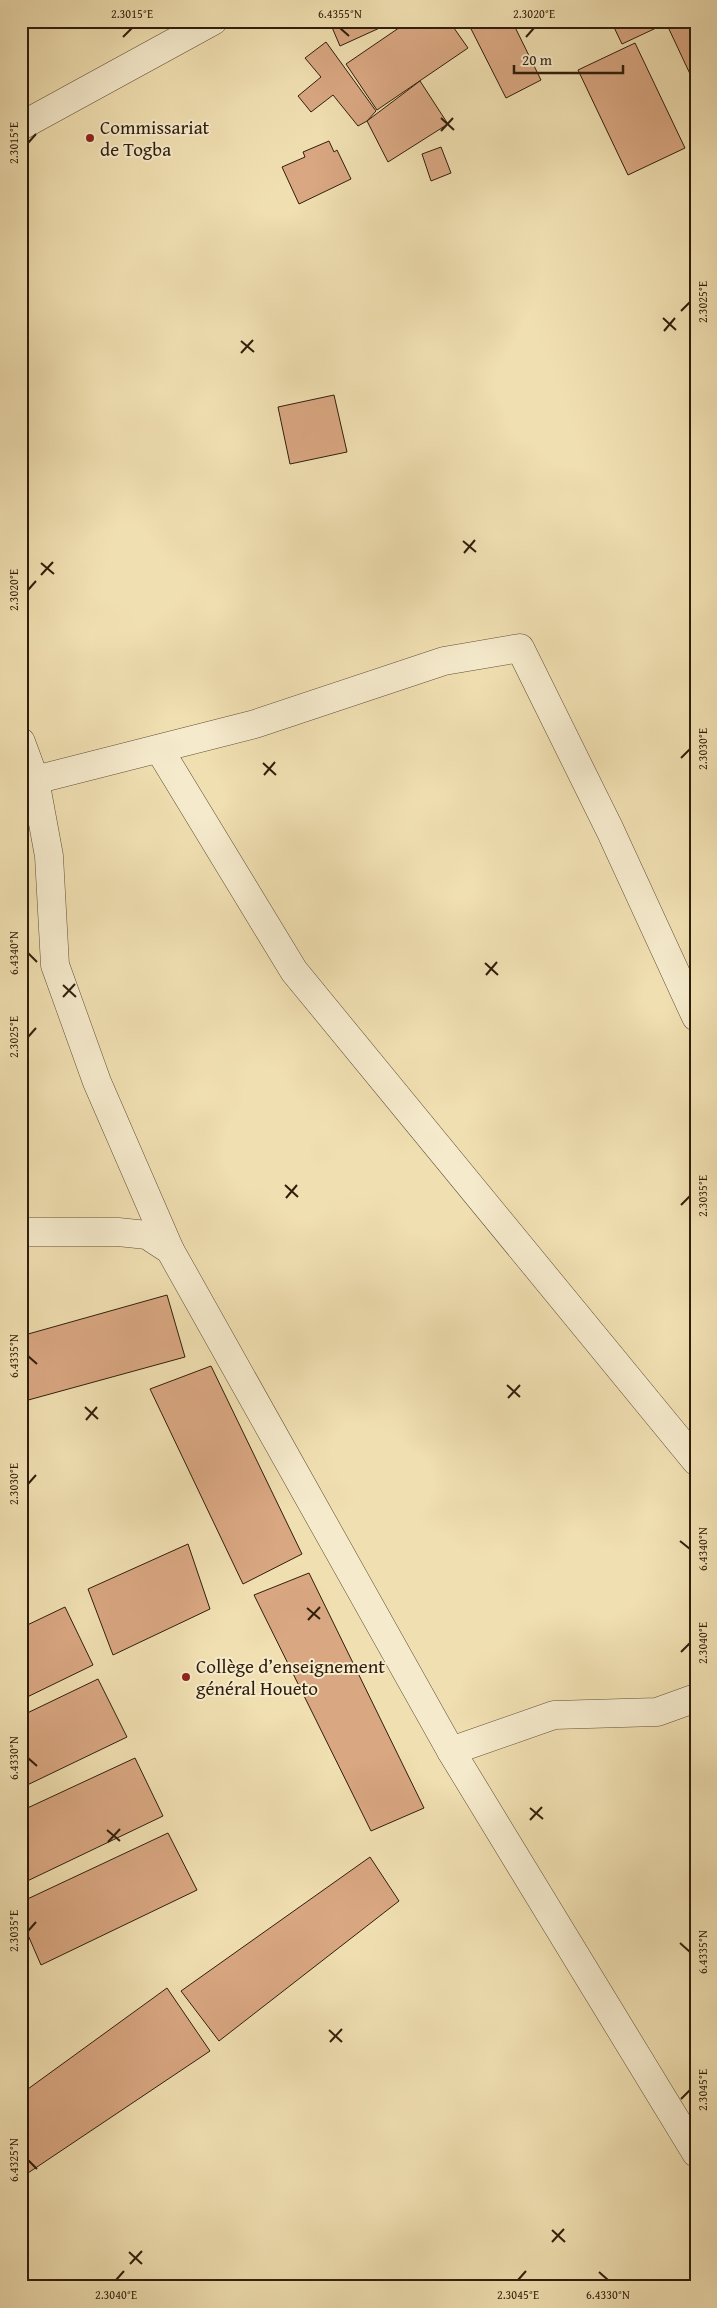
<svg xmlns="http://www.w3.org/2000/svg" width="717" height="2308" font-family="'Gentium Book Plus',serif">
  <rect width="100%" height="100%" fill="#f0dfb1"/>
  <filter id="stains"><feTurbulence type="fractalNoise" baseFrequency=".004" numOctaves="4"/><feColorMatrix values="0 0 0 0 .2 0 0 0 0 .09 0 0 0 0 .02 0 0 0 .5 -.17"/></filter>
  <radialGradient id="worn" r=".72"><stop offset=".6" stop-color="#630" stop-opacity="0"/><stop offset="1" stop-color="#630" stop-opacity=".3"/></radialGradient>
  <g fill="#d9a782" stroke="#301e0b">
    <polygon points="21,21 34,21 21,31"/>
    <polygon points="339,21 395,21 340,46 331,25"/>
    <polygon points="409,21 449,21 468,48 377,110 346,64"/>
    <polygon points="467,21 512,21 541,80 506,98"/>
    <polygon points="611,21 671,21 622,44"/>
    <polygon points="680,21 696,21 696,74 691,76 668,27"/>
    <polygon points="326,42 376,111 367,121 358,126 333,95 311,112 298,96 321,77 305,58"/>
    <polygon points="635,43 685,148 628,175 578,70"/>
    <polygon points="420,81 448,124 388,162 367,121"/>
    <polygon points="329,141 334,152 337,150 351,179 299,204 282,167 305,157 303,152"/>
    <polygon points="441,147 451,173 431,181 422,154"/>
    <polygon points="334,395 347,452 290,464 278,407"/>
    <polygon points="167,1295 185,1357 21,1402 21,1336"/>
    <polygon points="211,1366 302,1554 243,1584 150,1389"/>
    <polygon points="188,1544 210,1609 113,1655 88,1589"/>
    <polygon points="309,1573 424,1808 371,1831 254,1595"/>
    <polygon points="65,1607 93,1665 21,1700 21,1628"/>
    <polygon points="98,1679 127,1737 21,1788 21,1716"/>
    <polygon points="135,1758 163,1816 21,1884 21,1811"/>
    <polygon points="168,1833 197,1890 41,1965 21,1919 21,1902"/>
    <polygon points="370,1857 399,1901 219,2041 181,1991"/>
    <polygon points="167,1988 210,2051 22,2177 21,2094"/>
  </g>
  <g fill="none" stroke-linecap="round" stroke-linejoin="round">
    <g stroke="#604e34" stroke-width="29">
      <g id="minor">
        <polyline points="21,126 213,21"/>
        <polyline points="21,742 35,780 49,856 55,965 97,1082 170,1250"/>
        <polyline points="159,749 294,971 696,1461"/>
        <polyline points="21,782 35,780 255,724 444,661 520,648 610,830 696,1017"/>
        <polyline points="21,1232 118,1232 147,1235 170,1250 451,1751 696,2153"/>
        <polyline points="451,1751 554,1715 657,1712 696,1698"/>
      </g>
    </g>
    <use href="#minor" stroke="#f5eacc" stroke-width="28"/>
  </g>
  <path fill="none" stroke="#301e0b" stroke-width="2" d="M340,28L349,36M123,37L132,28M526,37L534,28M441,118L454,130M441,131L453,118M28,143L36,134M681,311L690,302M663,318L676,330M664,331L675,318M241,341L254,352M241,353L253,340M463,541L476,552M464,553L475,540M41,563L54,574M41,575L53,562M28,590L36,581M681,758L690,749M263,763L276,775M264,775L275,762M28,953L37,962M485,963L498,975M486,975L497,962M63,985L76,997M63,997L75,984M28,1037L36,1028M285,1185L298,1197M286,1198L297,1185M681,1205L690,1196M28,1356L37,1364M507,1385L520,1397M508,1398L520,1385M85,1407L98,1419M86,1420L97,1407M28,1484L36,1475M680,1541L690,1549M307,1608L320,1619M308,1620L320,1607M681,1652L690,1643M28,1758L37,1766M530,1808L543,1819M530,1820L542,1807M107,1830L120,1841M108,1842L120,1829M28,1931L36,1922M680,1943L690,1952M329,2030L342,2042M330,2042L342,2029M681,2099L690,2090M28,2160L37,2169M552,2230L565,2242M552,2242L564,2229M129,2252L142,2264M130,2264L142,2251M599,2272L608,2280M116,2280L124,2271M518,2280L526,2271"/>
  <g fill="#8f2418" stroke="#f5eacc" stroke-width="2">
    <circle cx="90" cy="138" r="5"/>
    <circle cx="186" cy="1677" r="5"/>
  </g>
  <g text-anchor="middle" stroke-width="4" stroke-linejoin="round" paint-order="stroke">
    <g font-size="19" fill="#301e0b" stroke="#f5eacc" text-anchor="start">
      <text x="100" y="134">Commissariat<tspan x="100" dy="22">de Togba</tspan></text>
      <text x="196" y="1673">Collège d’enseignement<tspan x="196" dy="22">général Houeto</tspan></text>
    </g>
  </g>
  <rect width="717" height="2308" fill="none" stroke="#f0dfb1" stroke-width="55"/>
  <path d="M514 65v8h109v-8" fill="none" stroke="#301e0b" stroke-width="2.5"/>
  <text x="522" y="65" font-size="15" fill="#301e0b" stroke="#f5eacc" stroke-width="4" paint-order="stroke">20 m</text>
  <rect x="28" y="28" width="662" height="2252" fill="none" stroke="#301e0b" stroke-width="2"/>
  <g font-size="12" text-anchor="middle" fill="#301e0b">
    <text x="132" y="18">2.3015°E</text>
    <text x="340" y="18">6.4355°N</text>
    <text x="534" y="18">2.3020°E</text>
    <text transform="translate(14 143) rotate(-90)" y="4">2.3015°E</text>
    <text transform="translate(703 302) rotate(-90)" y="4">2.3025°E</text>
    <text transform="translate(14 590) rotate(-90)" y="4">2.3020°E</text>
    <text transform="translate(703 749) rotate(-90)" y="4">2.3030°E</text>
    <text transform="translate(14 953) rotate(-90)" y="4">6.4340°N</text>
    <text transform="translate(14 1037) rotate(-90)" y="4">2.3025°E</text>
    <text transform="translate(703 1196) rotate(-90)" y="4">2.3035°E</text>
    <text transform="translate(14 1356) rotate(-90)" y="4">6.4335°N</text>
    <text transform="translate(14 1484) rotate(-90)" y="4">2.3030°E</text>
    <text transform="translate(703 1549) rotate(-90)" y="4">6.4340°N</text>
    <text transform="translate(703 1643) rotate(-90)" y="4">2.3040°E</text>
    <text transform="translate(14 1758) rotate(-90)" y="4">6.4330°N</text>
    <text transform="translate(14 1931) rotate(-90)" y="4">2.3035°E</text>
    <text transform="translate(703 1952) rotate(-90)" y="4">6.4335°N</text>
    <text transform="translate(703 2090) rotate(-90)" y="4">2.3045°E</text>
    <text transform="translate(14 2160) rotate(-90)" y="4">6.4325°N</text>
    <text x="116" y="2299">2.3040°E</text>
    <text x="518" y="2299">2.3045°E</text>
    <text x="608" y="2299">6.4330°N</text>
  </g>
  <rect width="100%" height="100%" filter="url(#stains)"/>
  <rect width="100%" height="100%" fill="url(#worn)"/>
</svg>
